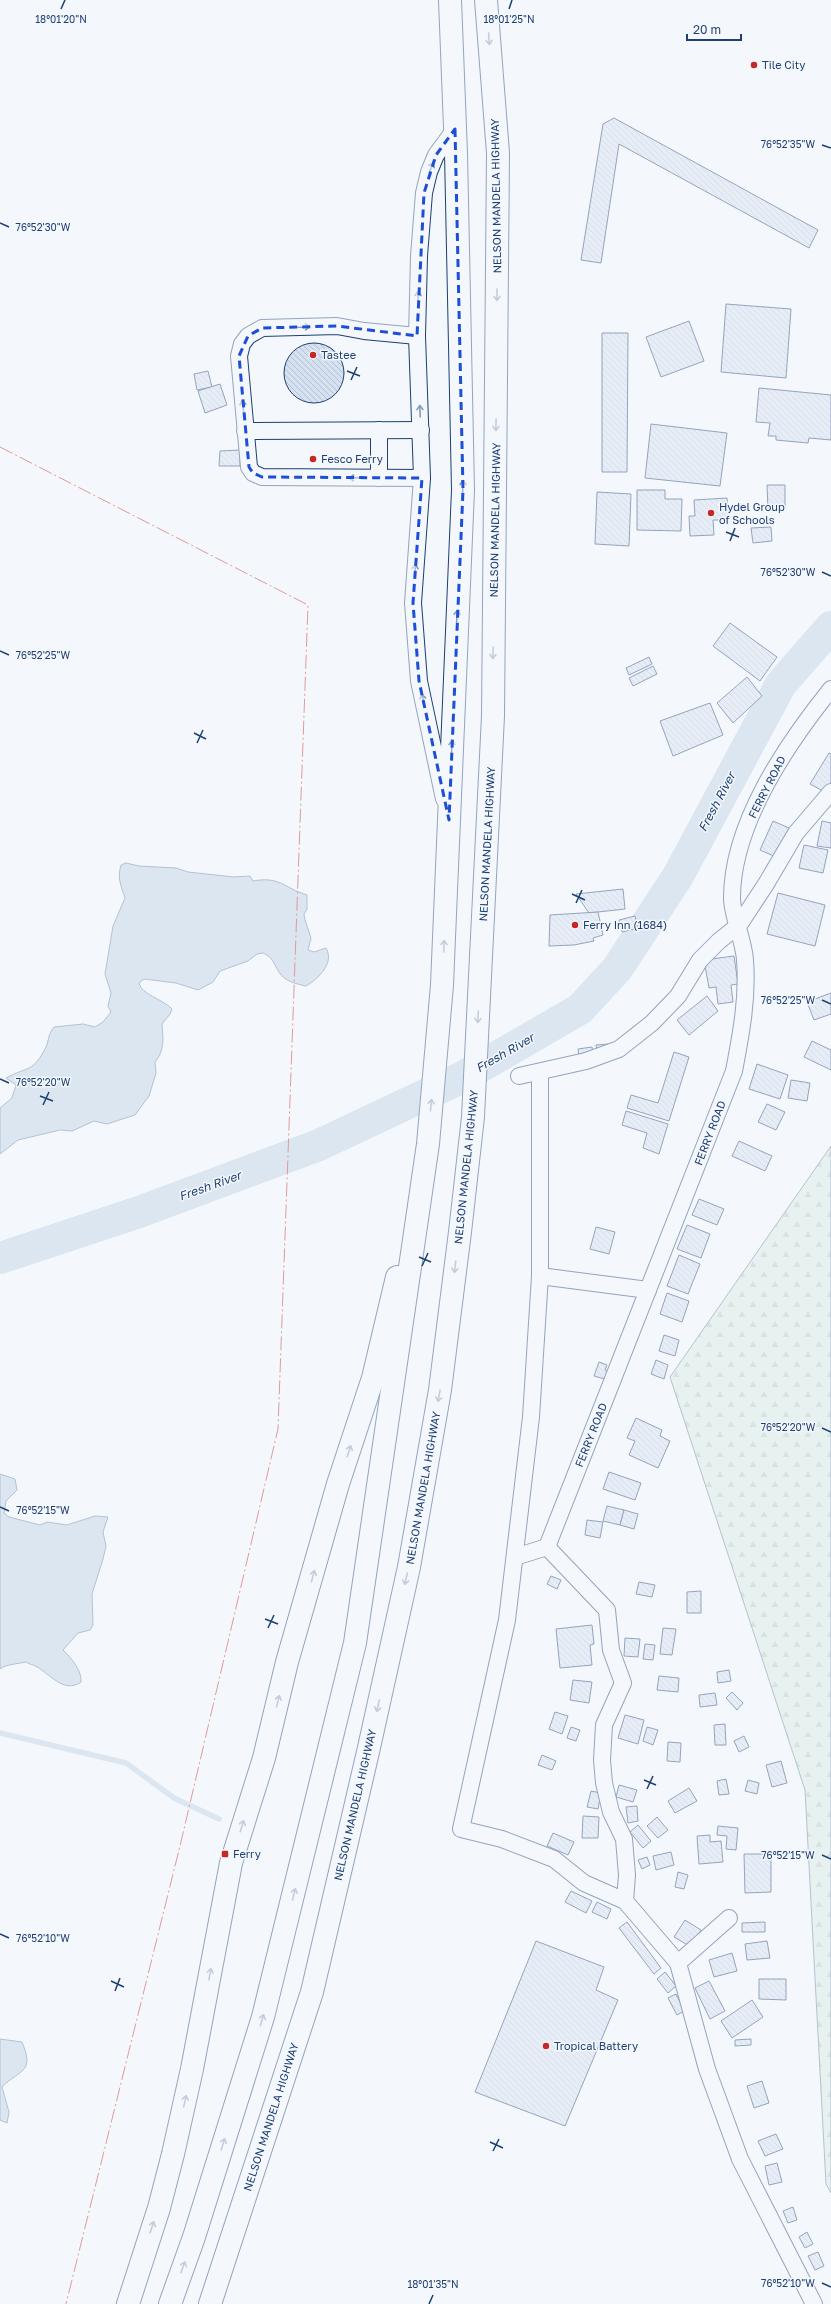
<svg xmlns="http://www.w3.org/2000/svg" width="831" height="2304" font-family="'Golos Text',sans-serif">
  <defs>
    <pattern id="forest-firs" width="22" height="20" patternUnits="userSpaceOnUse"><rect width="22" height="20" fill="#d7e8df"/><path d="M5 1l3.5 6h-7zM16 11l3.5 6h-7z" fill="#b8c8c3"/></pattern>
    <pattern id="building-back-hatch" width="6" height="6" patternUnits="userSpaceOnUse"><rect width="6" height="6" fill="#d5e0f0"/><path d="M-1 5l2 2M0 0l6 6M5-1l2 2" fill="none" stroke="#b6c1d1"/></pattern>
  </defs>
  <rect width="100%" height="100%" fill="#f4f7fb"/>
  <polygon fill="url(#forest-firs)" stroke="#687fa3" points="831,1146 831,2193 826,2184 805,1790 670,1377"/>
  <g fill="#bed0e5" stroke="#687fa3">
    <path d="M126,863L139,866L176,868L188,872L234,877L250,876L253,881C280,876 284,888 307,895V909L304,914L305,920L311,938L308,950L314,952L326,948C335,963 318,979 306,986C296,984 284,981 279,972C273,963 273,957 263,953L257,954L248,961L220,971L213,982L198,990L176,983L144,979L139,983C142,995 161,998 172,1009L170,1014L162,1024C163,1039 165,1050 155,1062L156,1073L149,1096L135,1115L107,1124L94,1121L72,1131L60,1130L18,1140L0,1154V1108L12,1098L16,1085L6,1078C28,1066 33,1073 46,1047C49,1040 48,1034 54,1027L83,1024L95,1027L103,1022L111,1012L108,1006L111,993L105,974L113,926L125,898C121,886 117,878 121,865Z"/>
    <path d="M0,1474L15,1479L17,1490L6,1501L4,1513L9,1517L40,1525L47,1522L67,1525L95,1516L108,1517L103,1532L106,1546L103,1559L92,1594L93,1625L90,1630L78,1633L63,1650C71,1658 82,1670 81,1682C64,1694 50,1674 37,1667C33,1664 30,1665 26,1662C18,1664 6,1664 0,1669Z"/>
    <path d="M0,2039L22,2042C35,2073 20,2069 2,2087L9,2112L7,2123L0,2120Z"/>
  </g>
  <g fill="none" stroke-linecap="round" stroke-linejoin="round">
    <polyline stroke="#bed0e5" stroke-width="5.5" points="0,1733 126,1763 174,1798 219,1819"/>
    <polyline stroke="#bed0e5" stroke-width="32" points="0,1258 139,1212 319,1145 461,1078 580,1009 617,969 678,876 781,684 831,627"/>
  </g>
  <g fill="url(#building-back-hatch)" stroke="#1d3f73">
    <polygon points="614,118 818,230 809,248 619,144 601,263 581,260 603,124"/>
    <polygon points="726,304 791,309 786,378 721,372"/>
    <polygon points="689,321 704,361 661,377 646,337"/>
    <polygon points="602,333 628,333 627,472 602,472"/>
    <circle cx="314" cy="373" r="30"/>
    <polygon points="208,371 212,387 197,390 194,374"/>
    <polygon points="220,384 227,405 205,413 198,391"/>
    <polygon points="759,388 831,395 831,440 809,438 808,443 776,440 776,436 768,436 770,423 756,422"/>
    <polygon points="651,424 727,433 720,486 645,478"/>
    <polygon points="240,450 240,466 219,466 220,451"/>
    <polygon points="767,485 785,485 785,509 768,509"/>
    <polygon points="637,490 665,490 665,499 682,499 681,531 637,530"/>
    <polygon points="597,492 631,494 629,546 595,544"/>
    <polygon points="727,498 729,520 713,520 714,535 690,536 689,516 695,516 694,500"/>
    <polygon points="771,527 772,541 753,543 751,528"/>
    <polygon points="730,623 777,657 760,681 713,646"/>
    <polygon points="649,657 652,664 629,675 626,668"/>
    <polygon points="653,666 657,674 633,686 629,678"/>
    <polygon points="747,677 762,696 733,723 717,703"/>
    <polygon points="710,703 723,735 673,756 660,721"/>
    <polygon points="829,753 831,754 831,782 825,792 810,784"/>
    <polygon points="773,821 789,828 776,857 760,850"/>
    <polygon points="822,821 831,823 831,848 817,846"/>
    <polygon points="804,845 828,850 823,873 799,868"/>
    <polygon points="623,889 625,909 589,913 576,894"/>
    <polygon points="778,893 825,905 815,946 767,934"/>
    <polygon points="598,912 603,935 593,938 594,941 574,945 549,946 550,915"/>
    <polygon points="635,916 638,928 622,932 619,920"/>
    <polygon points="734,956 738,984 731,985 733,1002 718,1004 716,987 709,988 704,960"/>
    <polygon points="831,993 831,1014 814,1020 807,1002"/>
    <polygon points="707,996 718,1011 689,1035 677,1020"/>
    <polygon points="812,1041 831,1050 831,1070 804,1057"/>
    <polygon points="608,1044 608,1051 597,1051 596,1045"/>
    <polygon points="592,1047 593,1056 579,1057 578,1049"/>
    <polygon points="674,1052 689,1057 669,1121 627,1108 631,1095 658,1103"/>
    <polygon points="757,1064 788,1075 780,1099 749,1089"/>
    <polygon points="791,1080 810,1083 807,1101 788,1098"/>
    <polygon points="767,1104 785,1112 776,1130 758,1122"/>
    <polygon points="626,1111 668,1124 659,1154 643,1148 647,1133 622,1125"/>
    <polygon points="739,1141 772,1156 765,1171 732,1156"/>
    <polygon points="699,1199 724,1209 717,1225 692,1215"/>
    <polygon points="687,1225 710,1234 701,1258 677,1249"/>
    <polygon points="596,1227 615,1232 609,1254 590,1249"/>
    <polygon points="679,1255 700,1264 688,1294 667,1286"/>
    <polygon points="667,1293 689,1301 682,1322 660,1314"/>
    <polygon points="664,1335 679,1340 675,1356 659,1351"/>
    <polygon points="656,1360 668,1365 664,1379 651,1374"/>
    <polygon points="599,1362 607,1365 605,1370 610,1372 608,1380 594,1376"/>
    <polygon points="636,1418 662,1430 660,1436 670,1441 658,1468 629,1455 635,1441 627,1438"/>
    <polygon points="609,1472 641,1483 635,1500 603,1489"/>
    <polygon points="607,1506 624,1510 620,1525 603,1521"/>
    <polygon points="624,1510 638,1514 634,1529 620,1525"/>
    <polygon points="587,1520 603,1522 600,1538 585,1535"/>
    <polygon points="551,1576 561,1580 557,1589 547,1584"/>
    <polygon points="639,1582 655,1585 652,1597 636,1594"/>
    <polygon points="701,1591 701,1613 687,1613 687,1592"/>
    <polygon points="592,1625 594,1644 590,1645 592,1665 560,1668 556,1629"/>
    <polygon points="663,1628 676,1629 672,1655 660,1654"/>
    <polygon points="625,1638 640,1639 638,1657 624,1656"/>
    <polygon points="645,1644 655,1645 653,1660 643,1659"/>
    <polygon points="729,1670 731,1681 718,1683 717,1672"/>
    <polygon points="659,1676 679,1678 678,1692 657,1690"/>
    <polygon points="573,1680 592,1682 589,1703 570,1700"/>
    <polygon points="732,1692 743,1703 737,1710 726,1698"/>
    <polygon points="715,1693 717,1705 700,1707 699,1695"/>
    <polygon points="555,1712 568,1716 562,1734 549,1729"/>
    <polygon points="625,1715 644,1720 638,1744 618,1738"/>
    <polygon points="725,1724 726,1745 715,1745 714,1725"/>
    <polygon points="571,1727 580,1730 576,1741 567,1738"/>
    <polygon points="647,1727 658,1730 653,1745 643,1741"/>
    <polygon points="744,1736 749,1747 739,1752 734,1741"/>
    <polygon points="668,1742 681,1743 680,1762 667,1761"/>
    <polygon points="542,1755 556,1761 552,1770 538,1765"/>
    <polygon points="781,1761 787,1783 772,1787 766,1765"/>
    <polygon points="726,1779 729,1794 719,1795 717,1781"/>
    <polygon points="748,1780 759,1783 757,1794 745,1791"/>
    <polygon points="619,1785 637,1790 633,1802 616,1797"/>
    <polygon points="689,1788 697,1801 675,1813 668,1801"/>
    <polygon points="591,1791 601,1793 598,1809 587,1807"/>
    <polygon points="637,1806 638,1821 628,1823 626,1807"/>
    <polygon points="583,1816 599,1817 598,1838 582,1838"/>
    <polygon points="657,1817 668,1830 658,1838 647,1826"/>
    <polygon points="638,1825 651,1841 643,1848 630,1832"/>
    <polygon points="718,1826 738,1828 736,1850 726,1849 727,1836 717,1835"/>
    <polygon points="553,1833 574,1842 568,1855 547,1846"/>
    <polygon points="710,1835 710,1842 721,1841 723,1862 699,1864 697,1836"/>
    <polygon points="671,1852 674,1865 656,1870 653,1856"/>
    <polygon points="744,1854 771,1854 771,1892 745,1893"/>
    <polygon points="647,1857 650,1865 642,1869 638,1860"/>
    <polygon points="678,1872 688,1875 684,1889 675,1887"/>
    <polygon points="571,1891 592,1901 586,1913 565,1902"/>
    <polygon points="597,1902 611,1909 607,1919 592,1912"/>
    <polygon points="685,1920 701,1930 691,1947 674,1937"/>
    <polygon points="627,1922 661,1968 654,1974 619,1928"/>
    <polygon points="765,1922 765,1932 742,1932 742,1923"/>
    <polygon points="536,1941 604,1967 596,1990 618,2000 565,2126 475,2092"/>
    <polygon points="767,1941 770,1958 747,1960 745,1944"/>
    <polygon points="732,1953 737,1971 714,1977 709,1960"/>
    <polygon points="665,1972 676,1986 668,1993 657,1979"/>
    <polygon points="759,1979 786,1979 786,2000 759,1999"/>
    <polygon points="709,1981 725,2011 710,2019 695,1988"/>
    <polygon points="676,1994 684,2011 677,2015 668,1998"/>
    <polygon points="752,2000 763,2017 732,2038 721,2021"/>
    <polygon points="751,2039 751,2045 735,2046 735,2040"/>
    <polygon points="762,2081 769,2103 754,2108 747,2086"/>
    <polygon points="776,2134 783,2149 765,2156 758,2141"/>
    <polygon points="777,2163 782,2182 769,2185 765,2166"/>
    <polygon points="793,2207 797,2220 788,2223 783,2211"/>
    <polygon points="807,2232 813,2244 805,2248 799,2237"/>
    <polygon points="818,2252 824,2266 815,2270 808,2256"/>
  </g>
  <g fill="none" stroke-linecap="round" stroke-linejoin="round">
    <g stroke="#1d3f73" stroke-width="18">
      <g id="minor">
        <polyline points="417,336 364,331 337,326 262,328 248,336 242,344 239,356 249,467 253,473 262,477 422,478"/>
        <polyline points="379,430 379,478"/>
        <polyline points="245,431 421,430"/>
        <polyline points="444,799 419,681 413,603 422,478 417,336 419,256 424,193 429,172 436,155 455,129"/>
        <polyline points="540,1072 540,1276 531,1417 507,1620 461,1829 502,1839 554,1859 584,1883 625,1901 678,1963 707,2069 740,2159 814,2304"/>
        <polyline points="519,1076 586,1061 619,1049 652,1023 678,996 700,960 719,941 739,925 766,884 796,833 831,792"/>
        <polyline points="540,1276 648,1290"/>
        <polyline points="547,1547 607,1610 611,1650 623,1683 604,1725 602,1760 604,1783 611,1812 624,1839 627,1875 625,1901"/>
        <path d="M515,1557L547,1547L734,1071C741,1034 748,998 745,960C744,941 732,916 732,898C732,824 786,745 831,689"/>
        <polyline points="678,1963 729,1918"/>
      </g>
    </g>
    <g stroke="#1d3f73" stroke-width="24">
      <g id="trunk">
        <polyline points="128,2304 159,2208 173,2154 192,2069 231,1863 264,1758 287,1662 338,1484 373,1378 397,1277"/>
        <polyline points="170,2304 194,2237 263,2017 355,1643 428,1144 442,985 463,490 456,153 450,0"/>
        <polyline points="210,2304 312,1992 368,1752 409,1567 440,1390 460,1232 473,1117 493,716 498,153 486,0"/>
      </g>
    </g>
    <use href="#minor" stroke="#f4f7fb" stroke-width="16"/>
    <use href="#trunk" stroke="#f4f7fb" stroke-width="22"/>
    <polyline stroke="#c62828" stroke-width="1" stroke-dasharray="14 3 2 3" stroke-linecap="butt" points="0,447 308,605 278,1429 180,1846 66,2304"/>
  </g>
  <defs><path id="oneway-shaft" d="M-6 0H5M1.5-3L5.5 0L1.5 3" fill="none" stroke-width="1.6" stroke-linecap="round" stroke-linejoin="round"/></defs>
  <g stroke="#889bb7">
    <use href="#oneway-shaft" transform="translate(489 39) rotate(86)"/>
    <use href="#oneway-shaft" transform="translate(431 168) rotate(-69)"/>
    <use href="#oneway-shaft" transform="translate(497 295) rotate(90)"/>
    <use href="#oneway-shaft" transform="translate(418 297) rotate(-89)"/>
    <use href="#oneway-shaft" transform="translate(304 327) rotate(-2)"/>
    <use href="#oneway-shaft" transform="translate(243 406) rotate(-95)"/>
    <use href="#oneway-shaft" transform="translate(420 411) rotate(-92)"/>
    <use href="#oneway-shaft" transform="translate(496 425) rotate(91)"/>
    <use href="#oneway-shaft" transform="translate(355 478) rotate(180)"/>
    <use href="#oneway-shaft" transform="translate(463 486) rotate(-90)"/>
    <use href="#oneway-shaft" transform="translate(415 570) rotate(-86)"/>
    <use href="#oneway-shaft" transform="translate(457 616) rotate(-87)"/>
    <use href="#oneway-shaft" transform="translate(493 653) rotate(91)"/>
    <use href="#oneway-shaft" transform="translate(423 700) rotate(-102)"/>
    <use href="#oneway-shaft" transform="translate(452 746) rotate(-88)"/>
    <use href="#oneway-shaft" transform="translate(444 946) rotate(-88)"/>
    <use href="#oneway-shaft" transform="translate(478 1017) rotate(93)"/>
    <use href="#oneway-shaft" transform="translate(431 1105) rotate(-85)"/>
    <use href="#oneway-shaft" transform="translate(455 1267) rotate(97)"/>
    <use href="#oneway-shaft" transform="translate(439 1396) rotate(100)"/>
    <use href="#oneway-shaft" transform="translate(349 1451) rotate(-72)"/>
    <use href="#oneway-shaft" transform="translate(313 1576) rotate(-75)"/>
    <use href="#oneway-shaft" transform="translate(406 1579) rotate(103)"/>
    <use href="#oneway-shaft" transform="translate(278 1701) rotate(-76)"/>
    <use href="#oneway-shaft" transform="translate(378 1706) rotate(103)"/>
    <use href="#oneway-shaft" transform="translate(242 1826) rotate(-73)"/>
    <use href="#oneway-shaft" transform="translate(294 1894) rotate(-76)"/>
    <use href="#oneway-shaft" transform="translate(210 1974) rotate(-80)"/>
    <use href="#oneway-shaft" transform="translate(262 2020) rotate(-73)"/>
    <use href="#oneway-shaft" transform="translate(185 2101) rotate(-77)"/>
    <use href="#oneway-shaft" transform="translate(223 2144) rotate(-72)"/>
    <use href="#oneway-shaft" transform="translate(152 2227) rotate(-72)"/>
    <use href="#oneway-shaft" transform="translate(183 2267) rotate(-70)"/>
  </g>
  <path d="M0 0H831V2304H0ZM455,129L463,490L449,820L419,681L413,603L422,478L262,477L253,473L249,467L239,356L248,336L262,328L337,326L417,336L424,193L436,155Z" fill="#f4f7fb" fill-opacity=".55" fill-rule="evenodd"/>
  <path fill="none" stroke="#1d4ed8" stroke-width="3" stroke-dasharray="8 5" stroke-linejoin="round" d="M455,129L463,490L449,820L419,681L413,603L422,478L262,477L253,473L249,467L239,356L248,336L262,328L337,326L417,336L424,193L436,155Z"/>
  <path fill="none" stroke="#1d3f73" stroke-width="1.5" d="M61,9L65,0M509,9L512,0M822,145L831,148M0,223L9,227M347,371L360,376M351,380L357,367M726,532L739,537M730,541L735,528M822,572L831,576M0,651L9,655M194,733L206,739M197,743L203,730M572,894L585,900M576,903L582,890M822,1000L831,1004M0,1079L9,1083M40,1096L53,1101M43,1105L49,1092M419,1257L431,1262M422,1266L428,1253M822,1428L831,1432M0,1507L9,1511M265,1619L278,1624M268,1628L274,1615M644,1780L656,1785M647,1789L653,1776M822,1855L831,1859M0,1934L9,1938M111,1981L124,1987M115,1991L120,1978M490,2142L503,2148M493,2151L499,2139M822,2283L831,2287M429,2304L433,2295"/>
  <g fill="#c62828" stroke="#f4f7fb" stroke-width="1.5">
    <circle cx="754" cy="65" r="4"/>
    <circle cx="313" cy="355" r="4"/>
    <circle cx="313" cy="459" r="4"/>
    <circle cx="711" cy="513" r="4"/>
    <circle cx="575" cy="925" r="4"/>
    <rect x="221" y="1850" width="8" height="8" rx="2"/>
    <circle cx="546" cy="2046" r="4"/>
  </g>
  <g text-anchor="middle" stroke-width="3" stroke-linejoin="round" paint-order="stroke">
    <g font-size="11" fill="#1d3f73" stroke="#f4f7fb" text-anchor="start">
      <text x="762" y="69">Tile City</text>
      <text x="321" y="359">Tastee</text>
      <text x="321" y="463">Fesco Ferry</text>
      <text x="719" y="511">Hydel Group<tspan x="719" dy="13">of Schools</tspan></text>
      <text x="583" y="929">Ferry Inn (1684)</text>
      <text x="233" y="1858">Ferry</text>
      <text x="554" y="2050">Tropical Battery</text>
    </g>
    <g font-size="11" fill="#1d3f73" stroke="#f4f7fb">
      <text transform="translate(496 196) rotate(-91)" y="4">NELSON MANDELA HIGHWAY</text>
      <text transform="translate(495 520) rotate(-89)" y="4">NELSON MANDELA HIGHWAY</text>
      <text transform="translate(767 787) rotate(-63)" y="4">FERRY ROAD</text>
      <text transform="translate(487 844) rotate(-87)" y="4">NELSON MANDELA HIGHWAY</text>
      <text transform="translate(710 1133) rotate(-69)" y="4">FERRY ROAD</text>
      <text transform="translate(466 1167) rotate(-84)" y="4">NELSON MANDELA HIGHWAY</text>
      <text transform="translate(591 1435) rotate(-68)" y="4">FERRY ROAD</text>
      <text transform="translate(423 1488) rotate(-80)" y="4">NELSON MANDELA HIGHWAY</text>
      <text transform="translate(355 1805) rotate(-77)" y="4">NELSON MANDELA HIGHWAY</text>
      <text transform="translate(271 2117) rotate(-72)" y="4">NELSON MANDELA HIGHWAY</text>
    </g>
    <g font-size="12" font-style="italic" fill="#1d3f73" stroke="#f4f7fb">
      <text transform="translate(717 802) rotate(-62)" y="4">Fresh River</text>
      <text transform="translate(505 1053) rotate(-30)" y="4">Fresh River</text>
      <text transform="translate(210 1186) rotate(-20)" y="4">Fresh River</text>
    </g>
  </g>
  <g font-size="10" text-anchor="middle" fill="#1d3f73" stroke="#f4f7fb" stroke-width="3" stroke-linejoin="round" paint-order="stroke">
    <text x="61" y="23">18°01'20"N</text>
    <text x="509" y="23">18°01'25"N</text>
    <text x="788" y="148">76°52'35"W</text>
    <text x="43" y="231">76°52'30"W</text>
    <text x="788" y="576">76°52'30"W</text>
    <text x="43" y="659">76°52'25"W</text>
    <text x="788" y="1004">76°52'25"W</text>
    <text x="43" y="1086">76°52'20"W</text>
    <text x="788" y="1431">76°52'20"W</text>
    <text x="43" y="1514">76°52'15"W</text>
    <text x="788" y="1859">76°52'15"W</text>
    <text x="43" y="1942">76°52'10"W</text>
    <text x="788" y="2287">76°52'10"W</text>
    <text x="433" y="2288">18°01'35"N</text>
  </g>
  <path d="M687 34v6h54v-6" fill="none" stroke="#1d3f73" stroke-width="2"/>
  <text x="693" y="34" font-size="12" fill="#1d3f73" stroke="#f4f7fb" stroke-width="3" paint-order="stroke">20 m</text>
</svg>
